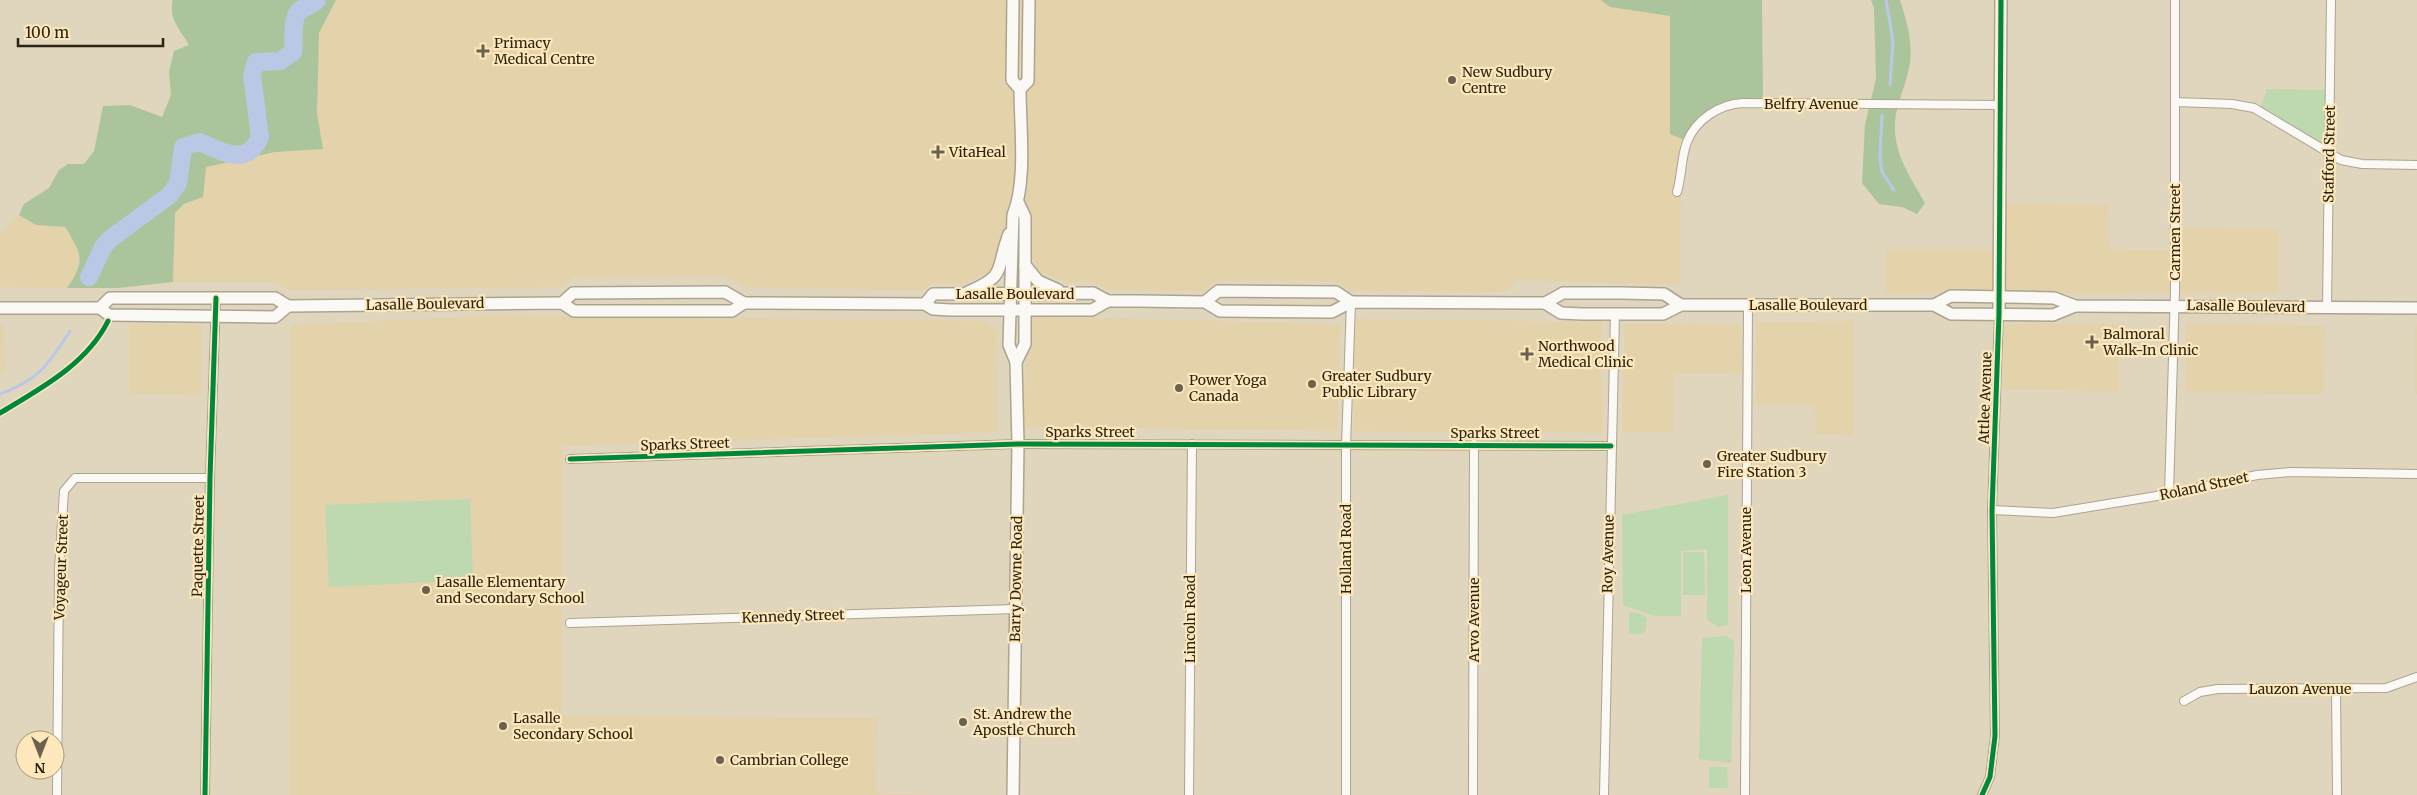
<svg xmlns="http://www.w3.org/2000/svg" width="2417" height="795" font-family="Merriweather,serif">
  <rect width="100%" height="100%" fill="#e0d5bd"/>
  <g fill="#e4d2ab">
    <polygon points="336,0 1601,0 1610,7 1670,15 1670,134 1687,141 1681,178 1680,285 1516,280 1505,292 1351,291 1336,281 1218,280 1205,291 1110,290 1094,282 1068,282 1046,275 1039,270 1026,249 1027,207 1020,192 995,268 966,283 932,283 925,290 744,287 725,276 573,277 561,287 288,290 275,282 173,282 175,213 184,204 203,197 206,166 275,152 323,149 317,113 319,33"/>
    <polygon points="2005,204 2108,205 2109,249 2169,250 2168,228 2279,229 2278,293 1886,293 1886,249 2005,249"/>
    <polygon points="19,215 36,225 64,227 78,247 79,270 67,288 0,287 0,234"/>
    <polygon points="493,316 983,321 996,330 998,432 563,446 562,716 877,718 876,793 928,795 289,795 291,325"/>
    <polygon points="1028,317 1269,322 1340,325 1337,431 1023,427"/>
    <polygon points="1357,319 1602,322 1603,433 1354,431 1354,325"/>
    <polygon points="1854,321 1853,435 1816,434 1815,405 1756,405 1756,322"/>
    <polygon points="2186,323 2325,326 2324,394 2186,392"/>
    <polygon points="129,324 202,325 201,395 129,393"/>
    <polygon points="1625,324 1741,325 1742,373 1675,374 1673,432 1622,432"/>
    <polygon points="2004,324 2119,324 2119,392 2003,389"/>
    <polygon points="0,325 4,325 5,371 0,374"/>
    <rect x="2415" y="325" width="2" height="69"/>
  </g>
  <g fill="#bed8af">
    <polygon points="2267,89 2329,90 2329,152 2260,109"/>
    <polygon points="1728,495 1728,625 1718,627 1707,619 1707,549 1681,551 1681,616 1655,616 1623,605 1622,515"/>
    <polygon points="470,499 473,580 329,587 325,505"/>
    <polygon points="1683,552 1704,552 1705,595 1683,595"/>
    <polygon points="1629,612 1641,614 1647,618 1646,630 1641,634 1629,634"/>
    <polygon points="1726,636 1734,641 1731,763 1699,759 1702,638"/>
    <polygon points="1709,767 1727,767 1728,788 1709,788"/>
  </g>
  <g fill="#abc49c">
    <path d="M173,0H336L319,33L317,113L323,149L275,152L206,167L203,197L184,204L175,213L173,282L118,288H67C86,261 82,254 65,227L36,225L19,215L24,204L49,188L59,170L68,164H84L94,151L103,106L130,105L162,117L171,95L169,72L174,51L189,45C180,30 168,18 173,0Z"/>
    <polygon points="1601,0 1762,0 1763,103 1722,105 1687,141 1670,134 1670,16 1610,7"/>
    <path d="M1871,0H1900C1907,22 1915,49 1908,72C1904,90 1894,110 1895,128C1895,156 1912,180 1925,203L1917,214L1902,207L1879,204L1862,183L1865,124L1876,79L1874,8Z"/>
  </g>
  <g fill="none" stroke-linecap="round" stroke-linejoin="round">
    <g stroke="#bbc8e5" stroke-width="3">
      <polyline points="1886,0 1893,41 1890,85"/>
      <polyline points="1882,115 1880,157 1882,172 1894,190"/>
      <path d="M0,394C39,380 48,365 70,331"/>
    </g>
    <path stroke="#bbc8e5" stroke-width="18" d="M89,277L103,247L110,239L170,195L178,183L183,147L199,142C222,151 246,168 260,137L252,75L256,62L280,61L293,52C295,40 290,19 300,10C306,6 313,6 317,0"/>
    <g stroke="#aca491" stroke-width="10">
      <g id="street">
        <polyline points="2175,102 2232,104 2254,108 2341,160 2362,164 2417,165"/>
        <path d="M1677,192C1682,176 1681,157 1687,142C1696,119 1720,104 1743,103L2001,105"/>
        <polyline points="2327,307 2331,0"/>
        <polyline points="570,459 1018,444 1611,446"/>
        <polyline points="2169,494 2175,290 2175,0"/>
        <polyline points="1992,510 2053,513 2169,494 2257,475 2291,472 2417,474"/>
        <polyline points="570,623 1016,609"/>
        <polyline points="2336,689 2337,795"/>
        <polyline points="2184,701 2200,692 2218,689 2386,688 2417,677"/>
        <polyline points="57,795 59,569 64,491 75,478 210,478"/>
        <polyline points="205,795 210,478 216,298"/>
        <polyline points="1189,795 1192,444"/>
        <polyline points="1346,795 1346,446 1351,302"/>
        <polyline points="1473,795 1474,444"/>
        <polyline points="1604,795 1615,314"/>
        <polyline points="1745,795 1748,305"/>
        <polyline points="1982,795 1990,777 1995,736 1992,510 1999,314"/>
      </g>
    </g>
    <g stroke="#aca491" stroke-width="14">
      <g id="secondary">
        <path d="M1013,0L1012,80L1020,89C1020,127 1027,181 1013,215L1009,345L1016,362L1018,444L1013,795"/>
        <polyline points="1020,89 1028,81 1029,0"/>
        <polyline points="1025,265 1038,281 1058,290"/>
        <path d="M968,292C1008,275 995,270 1009,234"/>
        <polyline points="1205,302 1218,291 1336,292 1351,302"/>
        <polyline points="562,303 573,293 725,292 744,303 925,304 933,309 950,310 1092,310 1108,301 1137,301 1205,302 1220,311 1332,312 1351,302 1545,303 1563,293 1622,293 1664,294 1681,305"/>
        <polyline points="1545,303 1561,313 1582,314 1663,314 1681,305 1934,305 1951,296 2054,298 2075,306 2417,308"/>
        <polyline points="925,304 933,294 1093,293 1108,301"/>
        <polyline points="1934,305 1951,314 2053,315 2075,306"/>
        <polyline points="0,308 100,308 109,315 275,317 288,306"/>
        <polyline points="100,308 110,298 275,298 288,306 562,303 574,311 732,311 744,303"/>
        <polyline points="1999,314 2001,0"/>
        <polyline points="1016,362 1025,344 1025,217 1018,202"/>
      </g>
    </g>
    <use href="#street" stroke="#faf9f5" stroke-width="8"/>
    <use href="#secondary" stroke="#faf9f5" stroke-width="11"/>
    <g stroke="#fde7bb" stroke-width="8">
      <g id="cycleway">
        <path d="M0,413C40,389 87,364 108,321"/>
        <polyline points="570,459 1018,444 1611,446"/>
        <polyline points="205,795 210,478 216,298"/>
        <polyline points="1982,795 1990,777 1995,736 1992,510 1999,314 2001,0"/>
      </g>
    </g>
    <use href="#cycleway" stroke="#00873e" stroke-width="5"/>
  </g>
  <g fill="#6a614e" stroke="#fde7bb" stroke-width="2">
    <path d="M480.5 43.5h5v5h5v5h-5v5h-5v-5h-5v-5h5z"/>
    <circle cx="1452" cy="80" r="5"/>
    <path d="M935.5 144.5h5v5h5v5h-5v5h-5v-5h-5v-5h5z"/>
    <path d="M2089.5 334.5h5v5h5v5h-5v5h-5v-5h-5v-5h5z"/>
    <path d="M1524.5 346.5h5v5h5v5h-5v5h-5v-5h-5v-5h5z"/>
    <circle cx="1312" cy="384" r="5"/>
    <circle cx="1179" cy="388" r="5"/>
    <circle cx="1707" cy="464" r="5"/>
    <circle cx="426" cy="590" r="5"/>
    <circle cx="963" cy="722" r="5"/>
    <circle cx="503" cy="726" r="5"/>
    <circle cx="720" cy="760" r="5"/>
  </g>
  <g text-anchor="middle" stroke-width="4.5" stroke-linejoin="round" paint-order="stroke">
    <g font-size="14" fill="#2b2312" stroke="#fde7bb" text-anchor="start">
      <text x="494" y="48">Primacy<tspan x="494" dy="16">Medical Centre</tspan></text>
      <text x="1462" y="77">New Sudbury<tspan x="1462" dy="16">Centre</tspan></text>
      <text x="949" y="157">VitaHeal</text>
      <text x="2103" y="339">Balmoral<tspan x="2103" dy="16">Walk-In Clinic</tspan></text>
      <text x="1538" y="351">Northwood<tspan x="1538" dy="16">Medical Clinic</tspan></text>
      <text x="1322" y="381">Greater Sudbury<tspan x="1322" dy="16">Public Library</tspan></text>
      <text x="1189" y="385">Power Yoga<tspan x="1189" dy="16">Canada</tspan></text>
      <text x="1717" y="461">Greater Sudbury<tspan x="1717" dy="16">Fire Station 3</tspan></text>
      <text x="436" y="587">Lasalle Elementary<tspan x="436" dy="16">and Secondary School</tspan></text>
      <text x="973" y="719">St. Andrew the<tspan x="973" dy="16">Apostle Church</tspan></text>
      <text x="513" y="723">Lasalle<tspan x="513" dy="16">Secondary School</tspan></text>
      <text x="730" y="765">Cambrian College</text>
    </g>
    <g font-size="14" fill="#2b2312" stroke="#fde7bb">
      <text x="1811" y="109">Belfry Avenue</text>
      <text transform="translate(2329 154) rotate(-89)" y="5">Stafford Street</text>
      <text transform="translate(2175 232) rotate(-90)" y="5">Carmen Street</text>
      <text x="1015" y="299">Lasalle Boulevard</text>
      <text transform="translate(425 304) rotate(-1)" y="5">Lasalle Boulevard</text>
      <text x="1808" y="310">Lasalle Boulevard</text>
      <text transform="translate(2246 306) rotate(1)" y="5">Lasalle Boulevard</text>
      <text transform="translate(1985 398) rotate(-88)" y="5">Attlee Avenue</text>
      <text x="1090" y="437">Sparks Street</text>
      <text x="1495" y="438">Sparks Street</text>
      <text transform="translate(685 444) rotate(-2)" y="5">Sparks Street</text>
      <text transform="translate(2204 486) rotate(-12)" y="5">Roland Street</text>
      <text transform="translate(198 546) rotate(-89)" y="5">Paquette Street</text>
      <text transform="translate(1346 549) rotate(-90)" y="5">Holland Road</text>
      <text transform="translate(1746 550) rotate(-90)" y="5">Leon Avenue</text>
      <text transform="translate(1608 554) rotate(-89)" y="5">Roy Avenue</text>
      <text transform="translate(61 567) rotate(-88)" y="5">Voyageur Street</text>
      <text transform="translate(1016 579) rotate(-89)" y="5">Barry Downe Road</text>
      <text transform="translate(793 616) rotate(-2)" y="5">Kennedy Street</text>
      <text transform="translate(1190 619) rotate(-90)" y="5">Lincoln Road</text>
      <text transform="translate(1474 620) rotate(-90)" y="5">Arvo Avenue</text>
      <text x="2300" y="694">Lauzon Avenue</text>
    </g>
  </g>
  <g transform="translate(40 755) rotate(180)"><circle r="24" fill="#fde7bb" stroke="#a99977"/>
  <path d="M0-4L9 19L0 12L-9 19Z" fill="#6a614e"/>
  <text y="-8" font-size="14" font-weight="bold" text-anchor="middle" fill="#2b2312">N</text>
  </g>
  <path d="M18 38v8h145v-8" fill="none" stroke="#2b2312" stroke-width="2.5"/>
  <text x="25" y="38" font-size="15" fill="#2b2312" stroke="#fde7bb" stroke-width="4" paint-order="stroke">100 m</text>
</svg>
